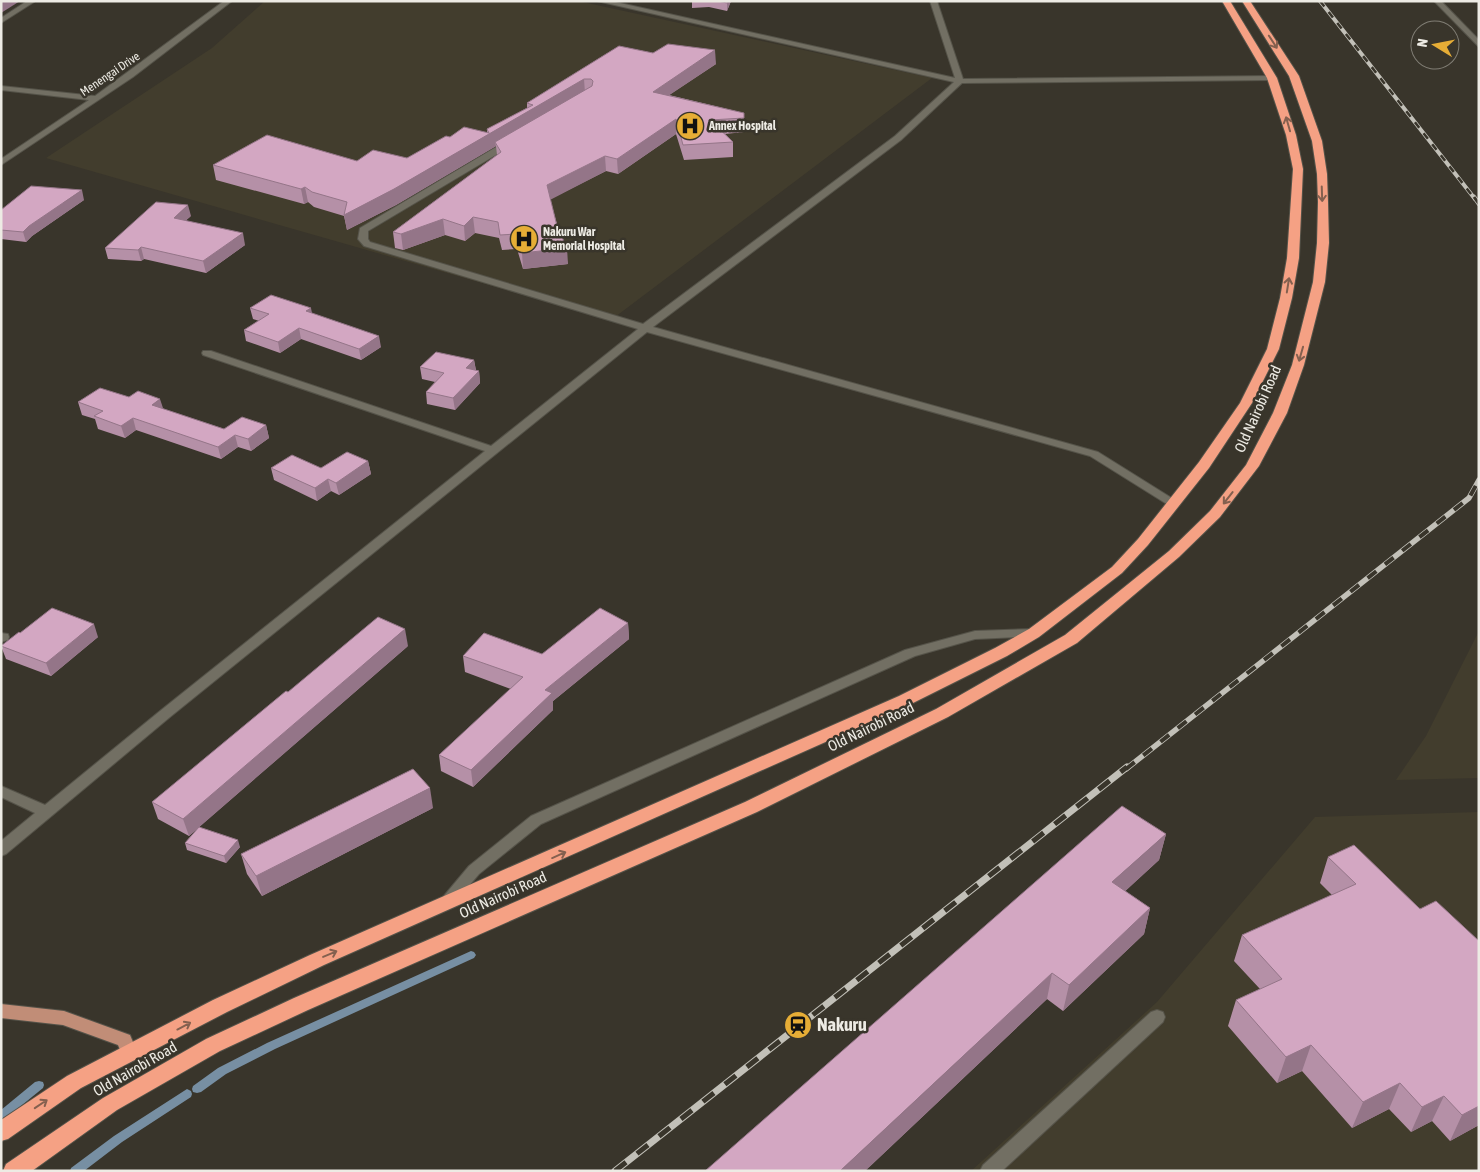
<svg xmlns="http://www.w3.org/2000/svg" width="1480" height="1172" font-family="'Asap Condensed',sans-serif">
  <rect width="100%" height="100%" fill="#39352b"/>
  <g fill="#423d2d">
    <polygon points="265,1 578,1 932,78 611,320 46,158 212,48"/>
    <polygon points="1479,631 1479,778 1396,780 1426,736"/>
    <polygon points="1479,812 1479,1171 971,1171 1157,1002 1315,817"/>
  </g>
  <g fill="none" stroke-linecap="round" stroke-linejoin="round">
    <g fill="#778fa3" fill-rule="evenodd">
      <polygon points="471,951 474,952 476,955 474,958 275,1049 226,1074 201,1092 197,1093 193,1092 192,1089 193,1086 218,1068 267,1043"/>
      <polygon points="39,1081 43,1082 44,1085 43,1088 5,1119 1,1121 1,1110 35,1082"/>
      <polygon points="187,1089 191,1091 192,1094 191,1097 122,1142 84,1171 70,1171 71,1168 114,1136"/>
    </g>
    <g stroke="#555349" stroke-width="2">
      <g id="minor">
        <polygon points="27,1 34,2 1,23 1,18"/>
        <polygon points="224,1 232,1 133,77 1,165 1,159 89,100 1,90 1,86 95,96"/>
        <polygon points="597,1 611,1 955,78 930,1 937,1 963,79 1275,76 1276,78 1272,80 962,83 901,140 653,327 1098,452 1178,502 1180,504 1178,506 1170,506 1090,456 647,332 170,717 6,854 1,856 1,841 35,813 1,797 1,786 45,805 160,711 485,451 203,355 202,353 203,351 211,351 491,446 638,329 364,246 358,239 360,228 508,140 514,140 514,144 368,231 368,239 370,242 643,324 895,136 954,82"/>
        <polygon points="1434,1 1441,1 1479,40 1479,47"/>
        <polygon points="1034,629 1039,630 1040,633 1039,636 975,639 915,656 541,824 479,874 451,907 446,909 441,907 438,903 469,866 531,816 905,650 975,631"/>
        <polygon points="1,633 8,634 9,637 8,640 1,642"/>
        <polygon points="1157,1010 1163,1012 1165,1017 1163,1022 1002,1171 980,1171 983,1165 1151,1012"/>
      </g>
    </g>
    <g stroke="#555349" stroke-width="2">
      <polygon id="major" points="1,1004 64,1011 130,1035 138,1054 136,1059 130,1061 124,1059 118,1045 63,1025 1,1018"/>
    </g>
    <g stroke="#555349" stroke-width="2">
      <g id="highway">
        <polygon points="1222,1 1230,1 1277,78 1296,135 1303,169 1299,258 1292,298 1279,349 1252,403 1209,468 1148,545 1122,573 1039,637 1007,656 911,704 324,965 227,1012 81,1088 8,1139 1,1141 1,1120 67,1076 213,1000 310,955 899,696 995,648 1029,629 1112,567 1138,539 1199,462 1240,403 1267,349 1280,298 1287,258 1293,169 1286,135 1267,78"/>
        <polygon points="1242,1 1250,1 1299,76 1322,141 1327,174 1328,202 1329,243 1325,282 1304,365 1287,413 1259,466 1220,517 1179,557 1077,643 948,717 757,812 308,1010 220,1051 117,1110 32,1171 3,1171 6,1164 103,1098 206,1039 294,998 745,802 936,709 1065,635 1169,551 1210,511 1246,465 1273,413 1292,365 1313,282 1317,243 1318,202 1317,174 1312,141 1289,76"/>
      </g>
    </g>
    <use href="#minor" fill="#726f63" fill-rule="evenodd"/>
    <use href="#major" fill="#c18d77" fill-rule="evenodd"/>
    <use href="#highway" fill="#f5a184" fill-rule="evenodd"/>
    <g stroke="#c2c0b8" stroke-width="4">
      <polyline id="rail-far3" points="1320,1 1475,199"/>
    </g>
    <g stroke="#c2c0b8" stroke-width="4.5">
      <polyline id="rail-far2" points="1474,197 1479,204"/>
    </g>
    <g stroke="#c2c0b8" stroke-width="5.5">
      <polyline id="rail-far1" points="1126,769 1469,498 1479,480"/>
    </g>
    <g stroke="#c2c0b8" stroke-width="7">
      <polyline id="rail" points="615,1171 1127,767"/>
    </g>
    <use href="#rail-far3" stroke="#39352b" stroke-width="2.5" stroke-dasharray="7" stroke-linecap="butt"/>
    <use href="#rail-far2" stroke="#39352b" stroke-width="3" stroke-dasharray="9" stroke-linecap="butt"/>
    <use href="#rail-far1" stroke="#39352b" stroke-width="4" stroke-dasharray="11" stroke-linecap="butt"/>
    <use href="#rail" stroke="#39352b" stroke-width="5" stroke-dasharray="14" stroke-linecap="butt"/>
  </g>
  <g fill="#b590a7">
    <polygon points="692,1 731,1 727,11 709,7 692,8"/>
    <polygon points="619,46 653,53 716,64 669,95 744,113 744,132 725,134 733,142 733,157 684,160 676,134 618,174 606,171 550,199 568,264 523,269 517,249 502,250 499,238 475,233 465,241 445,235 403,250 395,248 393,232 497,155 496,146 396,205 347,230 344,216 314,207 308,202 304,204 216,180 213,165 357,161 407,158 450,137 487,132 487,129 527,108 527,103"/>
    <polygon points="84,200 32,236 26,242 1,239 1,210"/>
    <polygon points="191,216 185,221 245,245 206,273 144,259 141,261 108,259 105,248"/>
    <polygon points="250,308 312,313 381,347 361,360 301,339 280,353 246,341 244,330 259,321 253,319"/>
    <polygon points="474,360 476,370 479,371 480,383 455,410 427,404 426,392 435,382 422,379 420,367"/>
    <polygon points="78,402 163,409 224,429 266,425 269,438 251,451 238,447 221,459 136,430 125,438 98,429 95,419 82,415"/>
    <polygon points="368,461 371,474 339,495 331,491 317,501 274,480 271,468 321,468"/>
    <polygon points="628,623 629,639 553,701 553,710 473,787 441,771 439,755 511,689 465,672 463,656 542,654"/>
    <polygon points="20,633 98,637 51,676 6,659 1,646"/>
    <polygon points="408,646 199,827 240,847 226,863 187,850 185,843 198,828 189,836 158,819 152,802 288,692"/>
    <polygon points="433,808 262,896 247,874 241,854"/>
    <polygon points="1166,834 1159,860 1125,891 1150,908 1144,934 1063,1011 1047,999 865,1171"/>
    <polygon points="1328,857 1479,941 1479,1125 1450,1141 1432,1121 1411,1132 1389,1109 1352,1128 1302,1071 1277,1083 1228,1026 1236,1000 1260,989 1234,961 1242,935 1332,895 1320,883"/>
  </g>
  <g fill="#947588">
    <polygon points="3,1 20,1 1,13 1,2"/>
    <polygon points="728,1 731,1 727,11 727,3"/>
    <polygon points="715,50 716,64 653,106 653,92"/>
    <polygon points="584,79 585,93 495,142 496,146 396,205 347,230 344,215"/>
    <polygon points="676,119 676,134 618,174 617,159"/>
    <polygon points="605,156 606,171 548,201 547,185"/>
    <polygon points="305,187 308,202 304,204 301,189"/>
    <polygon points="82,190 84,200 32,236 26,242 23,232 29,226"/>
    <polygon points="188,205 191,216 176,229 174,218"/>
    <polygon points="473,217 475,233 465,241 464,226"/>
    <polygon points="443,219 445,235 403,250 401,234"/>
    <polygon points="243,233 245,245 206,273 203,261"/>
    <polygon points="141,247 144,259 141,261 138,250"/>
    <polygon points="567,248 568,264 523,269 522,253"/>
    <polygon points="311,308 313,318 306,311"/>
    <polygon points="299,328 301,339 280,353 278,342"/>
    <polygon points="379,336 381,347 361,360 359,349"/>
    <polygon points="474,360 476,372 466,368"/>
    <polygon points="479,371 480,383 455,410 453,398"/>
    <polygon points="160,399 164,411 152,405"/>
    <polygon points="133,418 136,430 125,438 121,426"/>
    <polygon points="266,425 269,438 251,451 248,439"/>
    <polygon points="235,435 238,447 221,459 218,447"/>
    <polygon points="368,461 371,474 339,495 336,483"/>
    <polygon points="328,479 331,491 317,501 315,488"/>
    <polygon points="628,623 629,639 553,701 553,710 473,787 471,770 545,690"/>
    <polygon points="94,624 98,637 51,676 46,663"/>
    <polygon points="405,629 408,646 189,836 183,819"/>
    <polygon points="430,788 433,808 262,896 256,876"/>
    <polygon points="1166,834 1159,860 1107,908 1112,882"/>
    <polygon points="238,840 240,847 226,863 224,856"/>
    <polygon points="1150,908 1144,934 1063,1011 1069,985"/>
    <polygon points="1052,973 1047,999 865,1171 840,1171"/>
    <polygon points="1311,1045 1302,1071 1277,1083 1286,1057"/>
    <polygon points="1400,1083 1389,1109 1352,1128 1363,1102"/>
    <polygon points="1444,1096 1432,1121 1411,1132 1422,1107"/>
    <polygon points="1479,1106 1479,1125 1450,1141 1462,1115"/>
  </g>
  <g fill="#d3a7c2" stroke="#947588">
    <polygon points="718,1 728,1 727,3"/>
    <polygon points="668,44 715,50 653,92 744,113 744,118 710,120 733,142 683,145 676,119 617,159 605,156 547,185 557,226 567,248 522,253 516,234 500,235 498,222 473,217 464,226 443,219 401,234 393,232 501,152 495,142 592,86 593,81 591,79 584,79 394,189 344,215 347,202 312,192 305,187 301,189 213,165 267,135 357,161 373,150 407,158 446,136 450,137 464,127 489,133 487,129 533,105 527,103 619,46 653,53"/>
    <polygon points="31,186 82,190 29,226 23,232 1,230 1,210"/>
    <polygon points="156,202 188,205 174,218 243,233 203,261 141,247 138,250 105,248"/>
    <polygon points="271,295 311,308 306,311 379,336 359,349 299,328 278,342 244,330 269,314 250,308"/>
    <polygon points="436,352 474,360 466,368 479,371 453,398 426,392 444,373 420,367"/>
    <polygon points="100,388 129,397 138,391 160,399 152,405 224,429 242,417 266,425 248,439 235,435 218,447 133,418 121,426 94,416 103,411 78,402"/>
    <polygon points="347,452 368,461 336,483 328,479 315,488 271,468 292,455 321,468"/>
    <polygon points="52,608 94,624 46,663 1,646 19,632 20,633"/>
    <polygon points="600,608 628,623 545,690 552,693 471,770 439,755 523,677 463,656 484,633 542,654"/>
    <polygon points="378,617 405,629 183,819 152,802 286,691 288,692"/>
    <polygon points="413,769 430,788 256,876 241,854"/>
    <polygon points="1122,806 1166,834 1112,882 1150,908 1069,985 1052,973 840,1171 705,1171"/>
    <polygon points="199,827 238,840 224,856 185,843"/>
    <polygon points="1354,845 1420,909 1436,901 1479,941 1479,1106 1462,1115 1444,1096 1422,1107 1400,1083 1363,1102 1311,1045 1286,1057 1236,1000 1282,979 1242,935 1356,884 1328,857"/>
  </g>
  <defs><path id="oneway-shaft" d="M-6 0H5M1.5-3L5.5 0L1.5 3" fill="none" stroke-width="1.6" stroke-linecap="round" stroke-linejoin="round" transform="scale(1.25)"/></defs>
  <g stroke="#84604f">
    <use href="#oneway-shaft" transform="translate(1273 42) rotate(57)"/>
    <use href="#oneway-shaft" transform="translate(1288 124) rotate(-106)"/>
    <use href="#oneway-shaft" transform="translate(1322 194) rotate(88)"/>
    <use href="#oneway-shaft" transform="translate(1288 285) rotate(-81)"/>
    <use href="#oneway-shaft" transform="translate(1301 354) rotate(106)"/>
    <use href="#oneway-shaft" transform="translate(1228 498) rotate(128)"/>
    <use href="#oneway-shaft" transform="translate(559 855) rotate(-24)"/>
    <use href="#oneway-shaft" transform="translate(330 954) rotate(-23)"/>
    <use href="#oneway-shaft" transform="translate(184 1026) rotate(-28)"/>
    <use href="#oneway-shaft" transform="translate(41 1104) rotate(-34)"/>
  </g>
  <defs>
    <g id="hospital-disc" transform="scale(1.4375)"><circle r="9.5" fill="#e6ad36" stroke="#39352b"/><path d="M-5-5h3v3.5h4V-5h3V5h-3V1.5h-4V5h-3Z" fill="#111"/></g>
    <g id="station-disc" transform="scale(1.4375)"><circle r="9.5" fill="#e6ad36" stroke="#39352b"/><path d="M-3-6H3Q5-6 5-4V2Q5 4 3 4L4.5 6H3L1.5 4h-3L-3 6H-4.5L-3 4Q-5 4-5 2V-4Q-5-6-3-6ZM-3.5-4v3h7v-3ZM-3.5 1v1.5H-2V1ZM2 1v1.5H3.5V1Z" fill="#111"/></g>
  </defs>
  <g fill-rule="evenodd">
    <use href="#hospital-disc" x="690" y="126"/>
    <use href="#hospital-disc" x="524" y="239"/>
    <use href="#station-disc" x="798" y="1025"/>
  </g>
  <g text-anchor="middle" stroke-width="5" stroke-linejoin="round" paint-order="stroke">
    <g font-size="12" fill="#edebe4" stroke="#39352b">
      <text transform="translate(110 74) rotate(-34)" y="4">Menengai Drive</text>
    </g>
    <g font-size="12" font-weight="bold" fill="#edebe4" stroke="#39352b" text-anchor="start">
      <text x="709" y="130">Annex Hospital</text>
      <text x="543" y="236">Nakuru War<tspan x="543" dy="14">Memorial Hospital</tspan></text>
    </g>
    <g font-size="15" fill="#edebe4" stroke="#39352b">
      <text transform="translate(1258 409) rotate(-66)" y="5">Old Nairobi Road</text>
      <text transform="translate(871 727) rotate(-26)" y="5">Old Nairobi Road</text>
      <text transform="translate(503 895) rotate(-24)" y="5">Old Nairobi Road</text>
      <text transform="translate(135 1069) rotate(-30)" y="5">Old Nairobi Road</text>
    </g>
    <g font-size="18" font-weight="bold" fill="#edebe4" stroke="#39352b" text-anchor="start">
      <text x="817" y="1031">Nakuru</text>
    </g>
  </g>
  <rect width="1480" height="1172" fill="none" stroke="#edebe4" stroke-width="5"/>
  <g transform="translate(1435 45) rotate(280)"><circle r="24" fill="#39352b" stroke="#817e75"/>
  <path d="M0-4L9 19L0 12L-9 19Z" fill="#e6ad36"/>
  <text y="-8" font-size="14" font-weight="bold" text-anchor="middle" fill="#edebe4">N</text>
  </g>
</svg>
